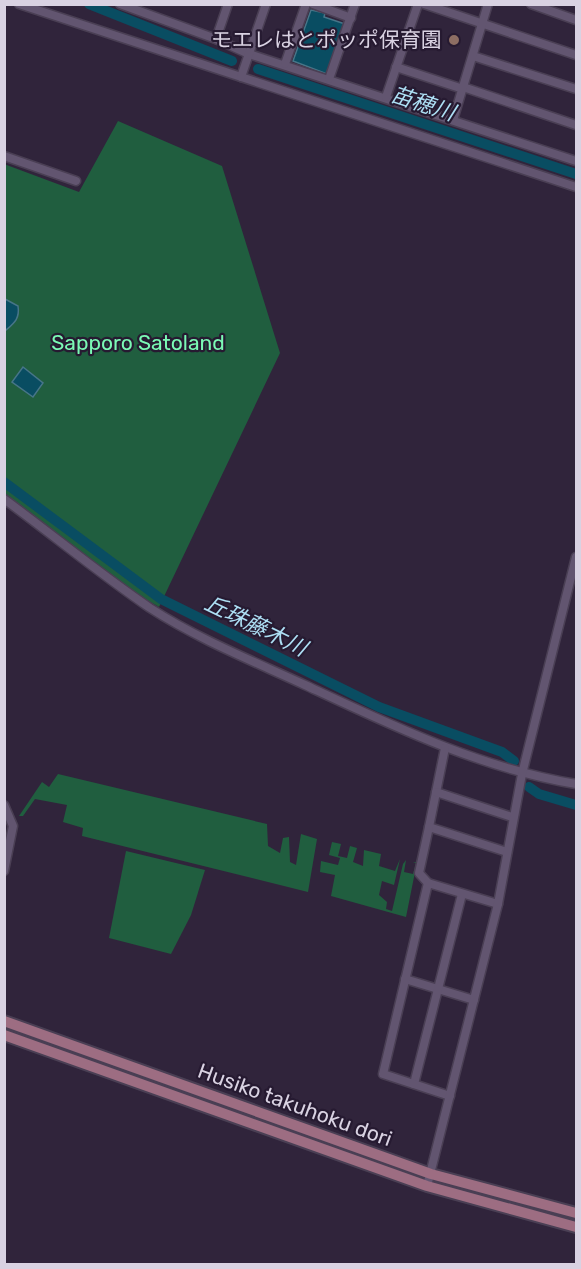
<svg xmlns="http://www.w3.org/2000/svg" width="581" height="1269" font-family="Rubik,'Noto Sans JP',sans-serif">
  <rect width="100%" height="100%" fill="#30243b"/>
  <g fill="#205e3f">
    <polygon points="118,121 222,166 280,353 159,607 133,592 5,494 4,164 79,192"/>
    <polygon points="58,774 267,824 268,846 280,853 283,838 289,837 290,862 296,865 301,834 317,839 308,892 82,836 83,828 63,822 67,805 35,799 23,816 19,816 42,782 49,787"/>
    <polygon points="332,842 341,844 338,856 347,858 350,846 357,848 353,862 363,866 364,850 381,854 379,866 395,871 400,859 394,885 382,881 379,895 387,902 386,909 392,911 403,864 406,860 404,872 413,874 416,863 413,862 417,862 406,917 331,896 335,875 320,872 321,861 338,865 340,858 329,855"/>
    <polygon points="126,851 205,870 191,915 171,954 109,938"/>
  </g>
  <g fill="#094d62" stroke="#477588" stroke-width="1.5">
    <polygon points="311,10 325,13 324,17 345,24 327,74 293,61"/>
    <path d="M5,299L18,306C20,319 14,323 5,331V337Z"/>
    <polygon points="23,367 43,383 33,397 12,382"/>
  </g>
  <g fill="none" stroke-linecap="round" stroke-linejoin="round">
    <g stroke="#094d62" stroke-width="10">
      <polyline points="89,4 232,61"/>
      <polyline points="258,69 576,174"/>
      <polyline points="4,482 161,599 379,707 502,752 514,761"/>
      <polyline points="529,787 539,794 576,805"/>
    </g>
    <g stroke="#4a3f54" stroke-width="11">
      <g id="minor">
        <polyline points="19,4 576,187"/>
        <polyline points="120,4 216,39 249,54 576,161"/>
        <polyline points="313,4 351,18"/>
        <polyline points="424,4 576,55"/>
        <polyline points="531,4 576,20"/>
        <polyline points="216,39 228,4"/>
        <polyline points="473,56 576,89"/>
        <polyline points="285,64 306,4"/>
        <polyline points="396,67 463,89"/>
        <polyline points="241,77 266,4"/>
        <polyline points="329,79 355,4"/>
        <polyline points="463,87 576,125"/>
        <polyline points="386,97 418,4"/>
        <polyline points="453,120 488,4"/>
        <polyline points="4,156 76,181"/>
        <path d="M4,499C53,535 100,574 150,608C198,639 253,661 305,685C393,726 480,768 576,784"/>
        <polyline points="445,748 429,827 507,852"/>
        <polyline points="436,792 512,817"/>
        <polyline points="4,805 13,826 4,871"/>
        <polyline points="428,883 419,873 429,827"/>
        <polyline points="405,979 474,1000"/>
        <polyline points="414,1084 462,894"/>
        <polyline points="450,1096 383,1074 428,883 498,904"/>
        <polyline points="427,1186 498,904 522,774 576,557"/>
      </g>
    </g>
    <g stroke="#4a3f54" stroke-width="14">
      <g id="major">
        <polyline points="4,1021 431,1174 576,1213"/>
        <polyline points="4,1035 427,1186 576,1227"/>
      </g>
    </g>
    <use href="#minor" stroke="#625570" stroke-width="8"/>
    <use href="#major" stroke="#9d6d82" stroke-width="10"/>
  </g>
  <circle fill="#8d6e63" stroke="#261a31" stroke-width="2" cx="454" cy="40" r="6"/>
  <g text-anchor="middle" stroke-width="4.5" stroke-linejoin="round" paint-order="stroke">
    <g font-size="21" fill="#d9d2e2" stroke="#261a31" text-anchor="end">
      <text x="442" y="47">モエレはとポッポ保育園</text>
    </g>
    <g font-size="21" fill="#7bf9b5" stroke="#261a31">
      <text x="138" y="350">Sapporo Satoland</text>
    </g>
    <g font-size="21" fill="#d9d2e2" stroke="#261a31">
      <text transform="translate(295 1105) rotate(20)" y="7">Husiko takuhoku dori</text>
    </g>
    <g font-size="22" font-style="italic" fill="#addff4" stroke="#261a31">
      <text transform="translate(423 103) rotate(18)" y="8">苗穂川</text>
      <text transform="translate(256 625) rotate(26)" y="8">丘珠藤木川</text>
    </g>
  </g>
  <rect width="581" height="1269" fill="none" stroke="#d9d2e2" stroke-width="12"/>
</svg>
